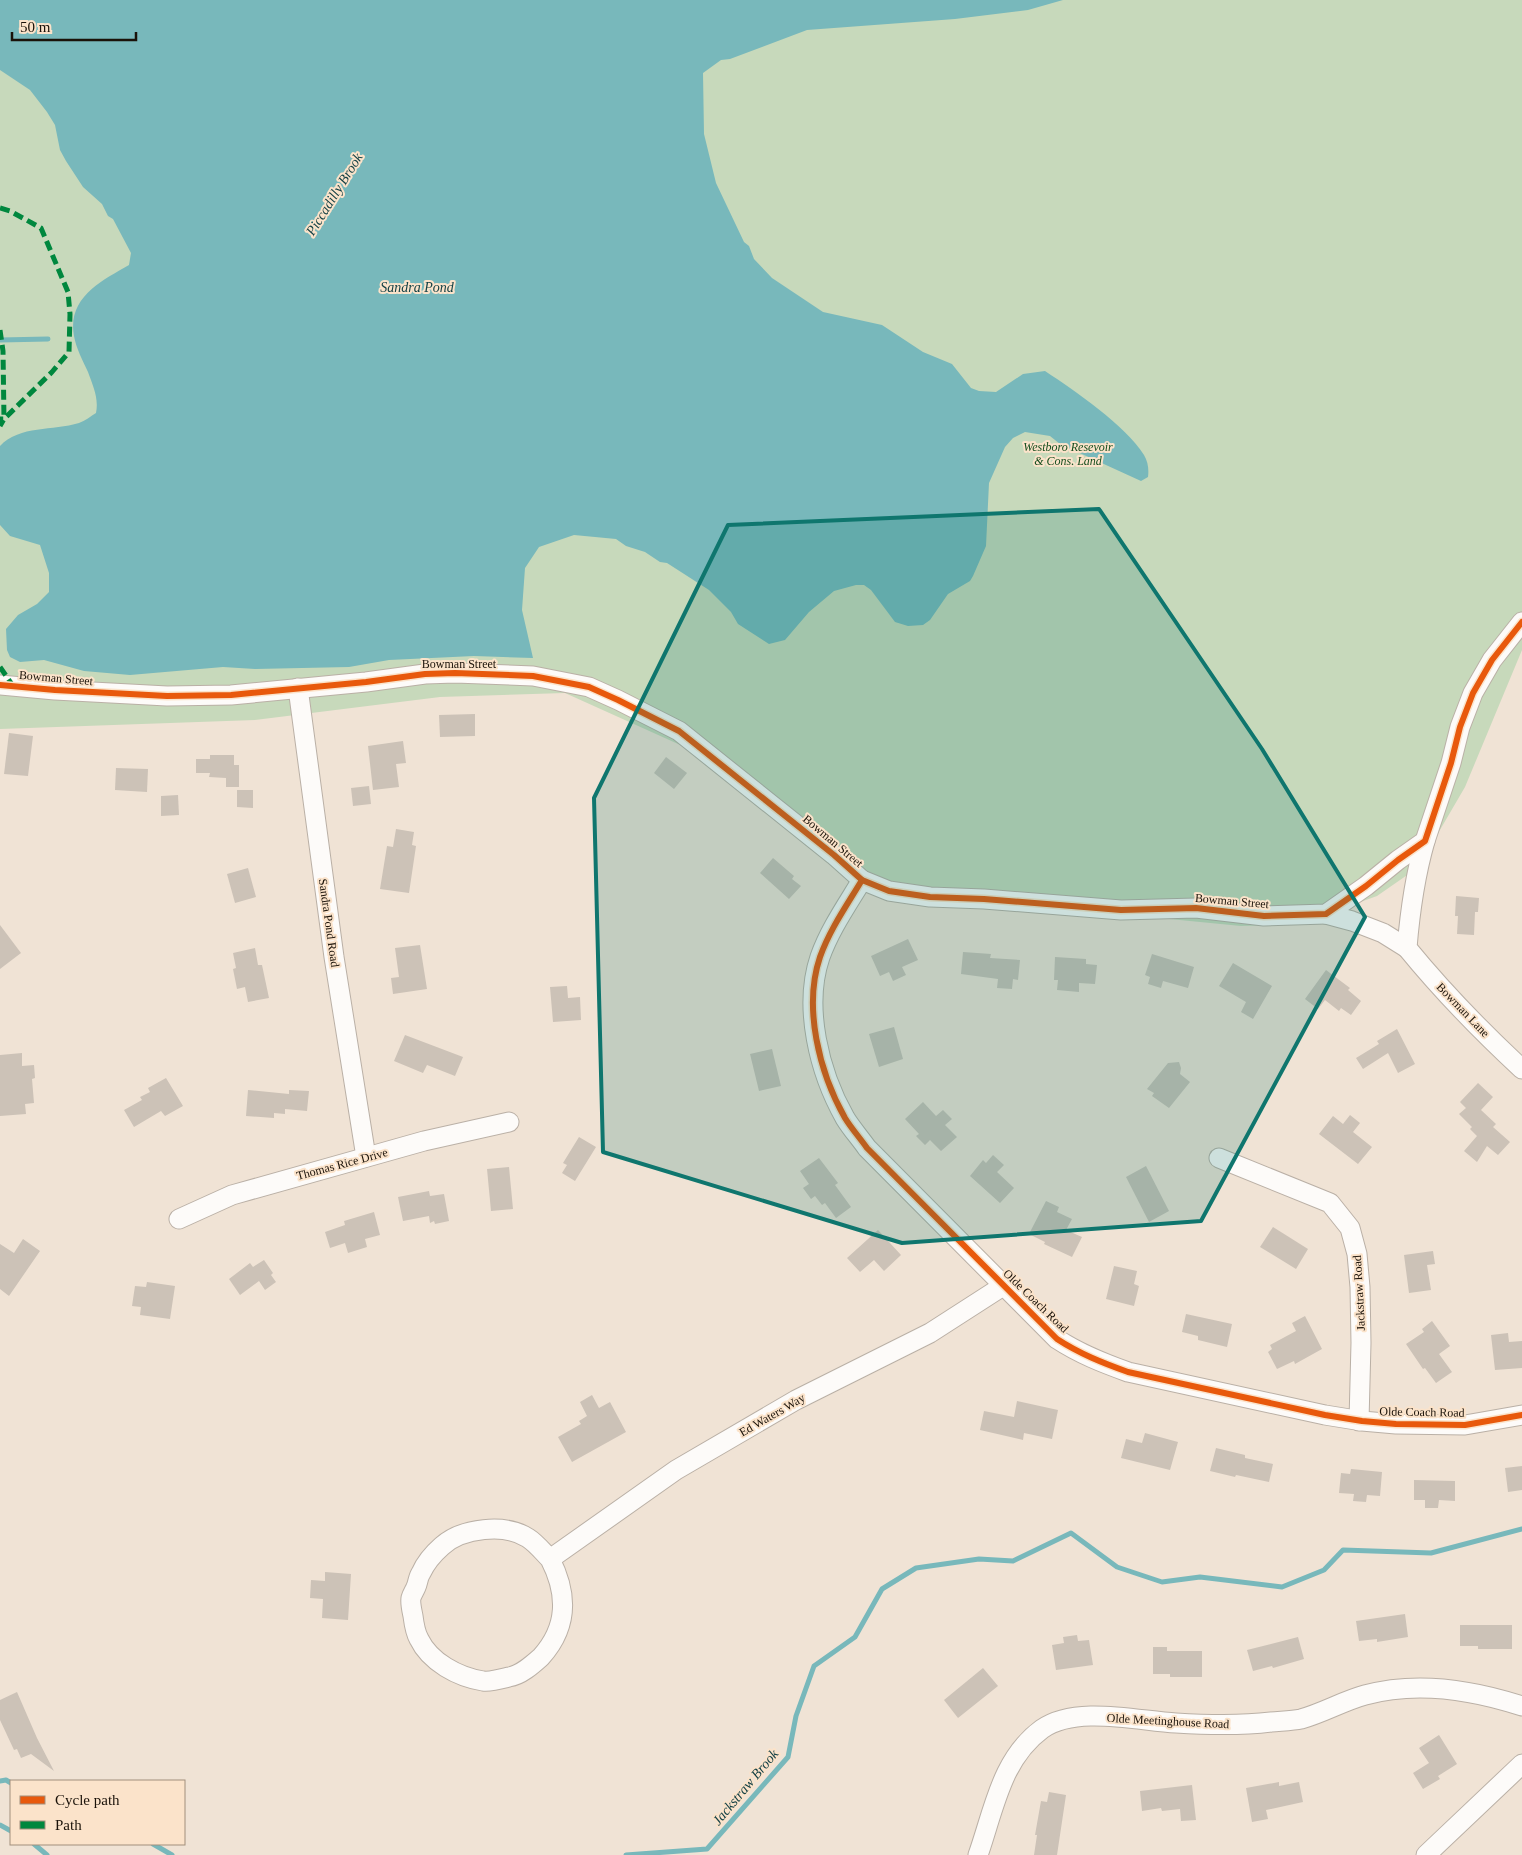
<svg xmlns="http://www.w3.org/2000/svg" width="1522" height="1855" font-family="Georgia,serif">
  <rect width="100%" height="100%" fill="#f0e3d5"/>
  <polygon fill="#c7d9bb" points="0,0 1522,0 1522,650 1465,787 1430,847 1413,871 1377,896 1299,924 1241,926 885,891 738,771 565,693 440,697 255,720 0,729"/>
  <path fill="#78b8bb" d="M0,0H1063L1028,10L955,19L807,30L730,59L721,60L703,73L704,134L716,183L744,242L749,246L754,259L772,278L823,312L882,325L923,352L952,364L971,388L979,391L996,392L1023,374L1045,371C1075,391 1125,425 1144,455C1148,462 1149,469 1148,477L1141,481L1060,444L1050,436L1025,432L1013,438L1005,447L989,483L986,546L973,576L970,581L948,594L930,620L923,625L908,626L895,622L871,590L864,585H856L834,591L809,612L785,640L769,644L738,624L731,612L709,590L667,563L660,562L645,552L626,546L616,539L574,535L539,547L525,568L522,610L533,658L474,656L389,660L349,667L255,669L223,667L130,675L84,671L44,660L20,662L10,657L7,650L6,629L18,615L37,604L49,592V573L40,545L10,536L0,525V446C20,425 53,431 79,423C85,421 91,416 96,413C99,398 93,386 88,372C83,361 76,348 74,336C67,298 101,281 129,265L131,253L113,219L108,216L102,204L83,187L66,161L60,150L55,125L47,112L30,90L0,70Z"/>
  <g fill="none" stroke-linecap="round" stroke-linejoin="round">
    <g stroke="#78b8bb" stroke-width="5">
      <polyline points="0,340 48,339"/>
      <polyline points="0,1781 6,1780 11,1783"/>
      <polyline points="0,1825 11,1831"/>
      <polyline points="34,1844 47,1855"/>
      <polyline points="153,1844 172,1855"/>
      <polyline points="626,1855 707,1849 788,1757 796,1716 814,1666 855,1637 882,1589 916,1568 979,1559 1013,1561 1071,1533 1117,1567 1162,1582 1200,1577 1282,1587 1324,1570 1343,1550 1431,1553 1522,1529"/>
    </g>
  </g>
  <g fill="#ccc2b7">
    <polygon points="475,714 475,736 440,737 439,715"/>
    <polygon points="9,733 33,736 28,776 4,774"/>
    <polygon points="403,741 406,763 396,764 399,787 373,790 368,746"/>
    <polygon points="210,755 234,755 234,765 239,765 239,787 226,787 226,778 209,777 210,773 196,773 196,759 210,759"/>
    <polygon points="666,757 687,773 674,789 654,773"/>
    <polygon points="116,768 148,769 147,792 115,790"/>
    <polygon points="369,786 371,804 353,806 351,788"/>
    <polygon points="237,790 253,790 253,808 237,807"/>
    <polygon points="178,795 179,815 161,816 161,796"/>
    <polygon points="396,829 414,832 412,845 416,846 409,893 380,889 387,846 393,847"/>
    <polygon points="773,858 794,876 792,879 801,886 789,899 760,873"/>
    <polygon points="248,868 256,897 235,903 227,874"/>
    <polygon points="1456,896 1479,898 1478,912 1475,912 1474,935 1457,934 1458,916 1455,916"/>
    <polygon points="0,925 21,953 0,969"/>
    <polygon points="908,939 918,960 902,967 906,975 893,981 889,972 880,976 871,956"/>
    <polygon points="420,945 427,989 393,994 391,978 399,977 395,948"/>
    <polygon points="255,948 258,965 262,965 269,998 248,1002 245,987 237,989 233,969 236,968 233,953"/>
    <polygon points="963,952 991,954 990,958 1020,960 1018,980 1013,979 1012,989 997,988 998,979 961,974"/>
    <polygon points="1152,954 1194,967 1188,988 1163,981 1161,988 1148,984 1150,977 1145,975"/>
    <polygon points="1055,957 1086,959 1086,964 1097,965 1095,984 1079,983 1079,992 1057,990 1058,980 1054,980"/>
    <polygon points="1233,963 1272,986 1253,1019 1241,1012 1246,1002 1219,986"/>
    <polygon points="1326,970 1350,988 1348,990 1361,1001 1351,1015 1341,1008 1339,1011 1325,1000 1318,1009 1305,999"/>
    <polygon points="567,986 568,998 580,997 581,1020 553,1022 550,987"/>
    <polygon points="894,1027 903,1059 879,1067 869,1034"/>
    <polygon points="1397,1029 1415,1064 1398,1073 1388,1053 1363,1069 1356,1058 1379,1044 1377,1041"/>
    <polygon points="405,1035 463,1057 455,1076 427,1065 423,1073 394,1061"/>
    <polygon points="772,1049 781,1086 759,1091 750,1054"/>
    <polygon points="22,1053 22,1066 34,1065 35,1078 32,1079 34,1103 25,1104 26,1114 0,1116 0,1055"/>
    <polygon points="1179,1062 1181,1068 1180,1074 1190,1082 1169,1108 1152,1096 1154,1093 1147,1089 1168,1063"/>
    <polygon points="166,1078 183,1106 165,1116 161,1111 134,1127 124,1110 142,1100 140,1097 150,1092 148,1088"/>
    <polygon points="1478,1083 1493,1097 1481,1110 1496,1124 1493,1127 1510,1142 1498,1155 1487,1146 1477,1162 1464,1151 1477,1136 1470,1129 1472,1127 1459,1114 1466,1108 1460,1102"/>
    <polygon points="248,1090 289,1094 289,1090 309,1091 307,1111 285,1109 285,1114 274,1113 274,1118 246,1116"/>
    <polygon points="923,1102 936,1116 943,1110 952,1119 945,1125 957,1137 941,1151 930,1140 925,1145 916,1136 919,1134 905,1119"/>
    <polygon points="1350,1115 1360,1123 1353,1132 1372,1147 1358,1164 1319,1134 1333,1116 1343,1124"/>
    <polygon points="579,1137 596,1147 575,1181 562,1173 567,1165 563,1163"/>
    <polygon points="993,1155 1004,1165 997,1172 1014,1188 1000,1203 970,1176 983,1160 986,1163"/>
    <polygon points="819,1158 838,1183 835,1185 851,1207 836,1218 825,1203 822,1205 815,1196 811,1199 803,1188 809,1184 800,1171"/>
    <polygon points="1146,1166 1169,1211 1149,1222 1126,1177"/>
    <polygon points="509,1167 513,1209 491,1211 487,1169"/>
    <polygon points="429,1191 430,1196 444,1194 449,1221 435,1224 434,1221 430,1223 429,1216 403,1221 398,1197"/>
    <polygon points="1046,1201 1059,1207 1057,1212 1072,1219 1066,1230 1082,1237 1072,1257 1044,1244 1045,1242 1029,1234"/>
    <polygon points="374,1212 380,1235 365,1239 367,1247 348,1253 345,1243 330,1248 325,1232 345,1225 344,1221"/>
    <polygon points="1273,1227 1308,1249 1296,1269 1260,1247"/>
    <polygon points="878,1230 901,1255 884,1271 874,1260 860,1272 847,1258"/>
    <polygon points="23,1239 40,1251 9,1296 0,1289 0,1244 14,1253"/>
    <polygon points="1433,1251 1435,1264 1427,1265 1431,1290 1409,1293 1404,1255"/>
    <polygon points="264,1260 273,1273 271,1275 276,1282 265,1290 259,1281 240,1295 229,1279 250,1263 253,1267"/>
    <polygon points="1114,1266 1137,1271 1134,1284 1139,1286 1134,1306 1106,1299"/>
    <polygon points="147,1282 175,1286 170,1319 140,1315 141,1307 132,1306 135,1286 146,1287"/>
    <polygon points="1186,1314 1232,1324 1227,1347 1198,1340 1198,1336 1182,1332"/>
    <polygon points="1305,1316 1322,1349 1295,1364 1294,1361 1277,1369 1268,1352 1272,1349 1270,1345 1296,1331 1292,1323"/>
    <polygon points="1432,1321 1450,1346 1439,1354 1452,1372 1436,1383 1425,1368 1423,1369 1406,1344 1424,1332 1422,1329"/>
    <polygon points="1508,1333 1509,1342 1522,1341 1522,1368 1495,1370 1491,1335"/>
    <polygon points="592,1395 599,1408 610,1402 626,1432 572,1462 558,1437 581,1424 579,1421 587,1416 580,1402"/>
    <polygon points="1017,1401 1058,1410 1052,1439 1024,1433 1023,1440 980,1430 984,1411 1014,1417"/>
    <polygon points="1145,1433 1178,1442 1170,1470 1121,1458 1126,1439 1142,1443"/>
    <polygon points="1216,1448 1245,1455 1245,1458 1273,1464 1269,1482 1236,1475 1235,1477 1210,1471"/>
    <polygon points="1522,1466 1522,1490 1508,1492 1505,1468"/>
    <polygon points="1351,1469 1382,1472 1380,1496 1367,1495 1366,1502 1353,1501 1354,1494 1339,1493 1341,1473 1350,1474"/>
    <polygon points="1414,1480 1455,1481 1455,1501 1439,1500 1438,1508 1425,1508 1425,1500 1414,1500"/>
    <polygon points="325,1572 351,1574 348,1620 322,1618 323,1599 310,1598 311,1580 325,1581"/>
    <polygon points="1405,1614 1408,1637 1377,1642 1377,1639 1359,1641 1356,1621"/>
    <polygon points="1460,1625 1512,1625 1512,1649 1478,1649 1478,1646 1460,1646"/>
    <polygon points="1077,1635 1078,1641 1089,1640 1093,1665 1056,1670 1052,1645 1064,1643 1063,1637"/>
    <polygon points="1298,1637 1304,1659 1273,1668 1272,1666 1253,1671 1247,1650"/>
    <polygon points="1153,1647 1167,1647 1167,1651 1202,1651 1202,1677 1170,1677 1170,1674 1153,1674"/>
    <polygon points="983,1668 998,1686 958,1718 944,1700"/>
    <polygon points="17,1692 37,1738 54,1771 31,1754 21,1758 17,1749 14,1750 0,1720 0,1700"/>
    <polygon points="1439,1735 1457,1764 1438,1776 1440,1779 1423,1789 1413,1773 1429,1763 1419,1748"/>
    <polygon points="1279,1782 1279,1786 1299,1782 1303,1802 1266,1810 1268,1819 1252,1822 1246,1788"/>
    <polygon points="1192,1785 1196,1820 1181,1821 1180,1809 1162,1811 1161,1808 1142,1811 1140,1791"/>
    <polygon points="1049,1792 1066,1795 1057,1855 1034,1855 1037,1835 1035,1835 1041,1801 1047,1802"/>
  </g>
  <g fill="none" stroke-linecap="round" stroke-linejoin="round">
    <g stroke="#bab0a6" stroke-width="21">
      <g id="minor">
        <polyline points="0,685 55,690 167,696 231,695 366,682 425,674 455,673 533,676 589,687 618,700 679,731 834,855 862,880 889,891 930,897 984,899 1121,910 1196,908 1264,916 1326,914 1366,886 1398,860 1425,841 1451,763 1460,727 1473,693 1492,660 1522,622"/>
        <polyline points="298,688 334,957 366,1157"/>
        <path d="M1425,841C1415,876 1410,911 1407,948C1443,992 1481,1031 1522,1069"/>
        <path d="M862,880C847,905 830,929 820,957C803,1007 819,1072 845,1118C851,1128 860,1138 867,1148L1057,1339C1080,1354 1103,1363 1128,1372L1325,1415L1362,1421L1396,1424L1465,1425L1522,1415"/>
        <polyline points="1326,914 1352,921 1383,933 1407,948"/>
        <polyline points="1219,1158 1330,1203 1350,1228 1357,1254 1360,1287 1361,1343 1359,1421"/>
        <polyline points="179,1219 232,1195 424,1141 509,1122"/>
        <path d="M550,1559C568,1594 568,1627 541,1657C532,1665 521,1675 509,1677C501,1679 491,1682 483,1681C458,1677 430,1662 419,1639C415,1632 414,1624 413,1616C412,1611 410,1603 411,1598C412,1594 415,1590 416,1587C418,1583 418,1577 421,1573C425,1564 434,1553 442,1546C462,1528 505,1523 528,1538C536,1543 543,1552 550,1559L676,1470L796,1400L930,1333L1003,1286"/>
        <path d="M978,1855C994,1810 1001,1759 1042,1729C1076,1705 1138,1721 1176,1723C1209,1725 1239,1726 1271,1722C1281,1721 1292,1721 1301,1719C1323,1713 1343,1701 1365,1695C1416,1681 1473,1690 1522,1706"/>
        <polyline points="1426,1855 1522,1764"/>
      </g>
    </g>
    <use href="#minor" stroke="#fdfbf9" stroke-width="19"/>
    <g stroke="#00873e" stroke-width="5" stroke-dasharray="10 5" stroke-linecap="butt">
      <polyline points="0,208 10,211 41,228 68,292 70,314 69,352 52,372 4,419 0,426"/>
      <polyline points="0,330 3,351 4,419 0,419"/>
      <polyline points="0,667 13,686"/>
    </g>
    <g stroke="#fbe3ca" stroke-width="9">
      <g id="cycleway">
        <polyline points="0,685 55,690 167,696 231,695 366,682 425,674 455,673 533,676 589,687 618,700 679,731 834,855 862,880 889,891 930,897 984,899 1121,910 1196,908 1264,916 1326,914 1366,886 1398,860 1425,841 1451,763 1460,727 1473,693 1492,660 1522,622"/>
        <path d="M862,880C847,905 830,929 820,957C803,1007 819,1072 845,1118C851,1128 860,1138 867,1148L1057,1339C1080,1354 1103,1363 1128,1372L1325,1415L1362,1421L1396,1424L1465,1425L1522,1415"/>
      </g>
    </g>
    <use href="#cycleway" stroke="#e8590c" stroke-width="6"/>
  </g>
  <path fill="#0f766e" fill-opacity="0.2" stroke="#0f766e" stroke-width="4" stroke-linejoin="round" d="M1099,509L1262,749L1365,917L1201,1221L902,1243L603,1152L594,798L728,525Z"/>
  <g text-anchor="middle" stroke-width="4" stroke-linejoin="round" paint-order="stroke">
    <g font-size="12" font-style="italic" fill="#144d1d" stroke="#fbe3ca">
      <text x="1068" y="451">Westboro Resevoir<tspan x="1068" dy="14">&amp; Cons. Land</tspan></text>
    </g>
    <g font-size="12" fill="#1a1209" stroke="#fbe3ca">
      <text x="459" y="668">Bowman Street</text>
      <text transform="translate(56 678) rotate(5)" y="4">Bowman Street</text>
      <text transform="translate(833 841) rotate(40)" y="4">Bowman Street</text>
      <text transform="translate(1232 901) rotate(5)" y="4">Bowman Street</text>
      <text transform="translate(329 923) rotate(82)" y="4">Sandra Pond Road</text>
      <text transform="translate(1463 1010) rotate(46)" y="4">Bowman Lane</text>
      <text transform="translate(342 1164) rotate(-15)" y="4">Thomas Rice Drive</text>
      <text transform="translate(1359 1293) rotate(-93)" y="4">Jackstraw Road</text>
      <text transform="translate(1036 1301) rotate(44)" y="4">Olde Coach Road</text>
      <text transform="translate(1422 1412) rotate(1)" y="4">Olde Coach Road</text>
      <text transform="translate(772 1415) rotate(-30)" y="4">Ed Waters Way</text>
      <text transform="translate(1168 1721) rotate(3)" y="4">Olde Meetinghouse Road</text>
    </g>
    <g font-size="14" font-style="italic" fill="#144145" stroke="#fbe3ca">
      <text transform="translate(334 194) rotate(-58)" y="5">Piccadilly Brook</text>
      <text x="417" y="292">Sandra Pond</text>
      <text transform="translate(745 1787) rotate(-50)" y="5">Jackstraw Brook</text>
    </g>
  </g>
  <rect x="10" y="1780" width="175" height="65" fill="#fbe3ca" stroke="#a18f7d"/>
  <rect x="20" y="1796" width="25" height="8" fill="#e8590c" stroke="#a18f7d"/>
  <text x="55" y="1805" font-size="15" fill="#1a1209">Cycle path</text>
  <rect x="20" y="1821" width="25" height="8" fill="#00873e" stroke="#a18f7d"/>
  <text x="55" y="1830" font-size="15" fill="#1a1209">Path</text>
  <path d="M12 32v8h124v-8" fill="none" stroke="#1a1209" stroke-width="2.5"/>
  <text x="20" y="32" font-size="15" fill="#1a1209" stroke="#fbe3ca" stroke-width="4" paint-order="stroke">50 m</text>
</svg>
